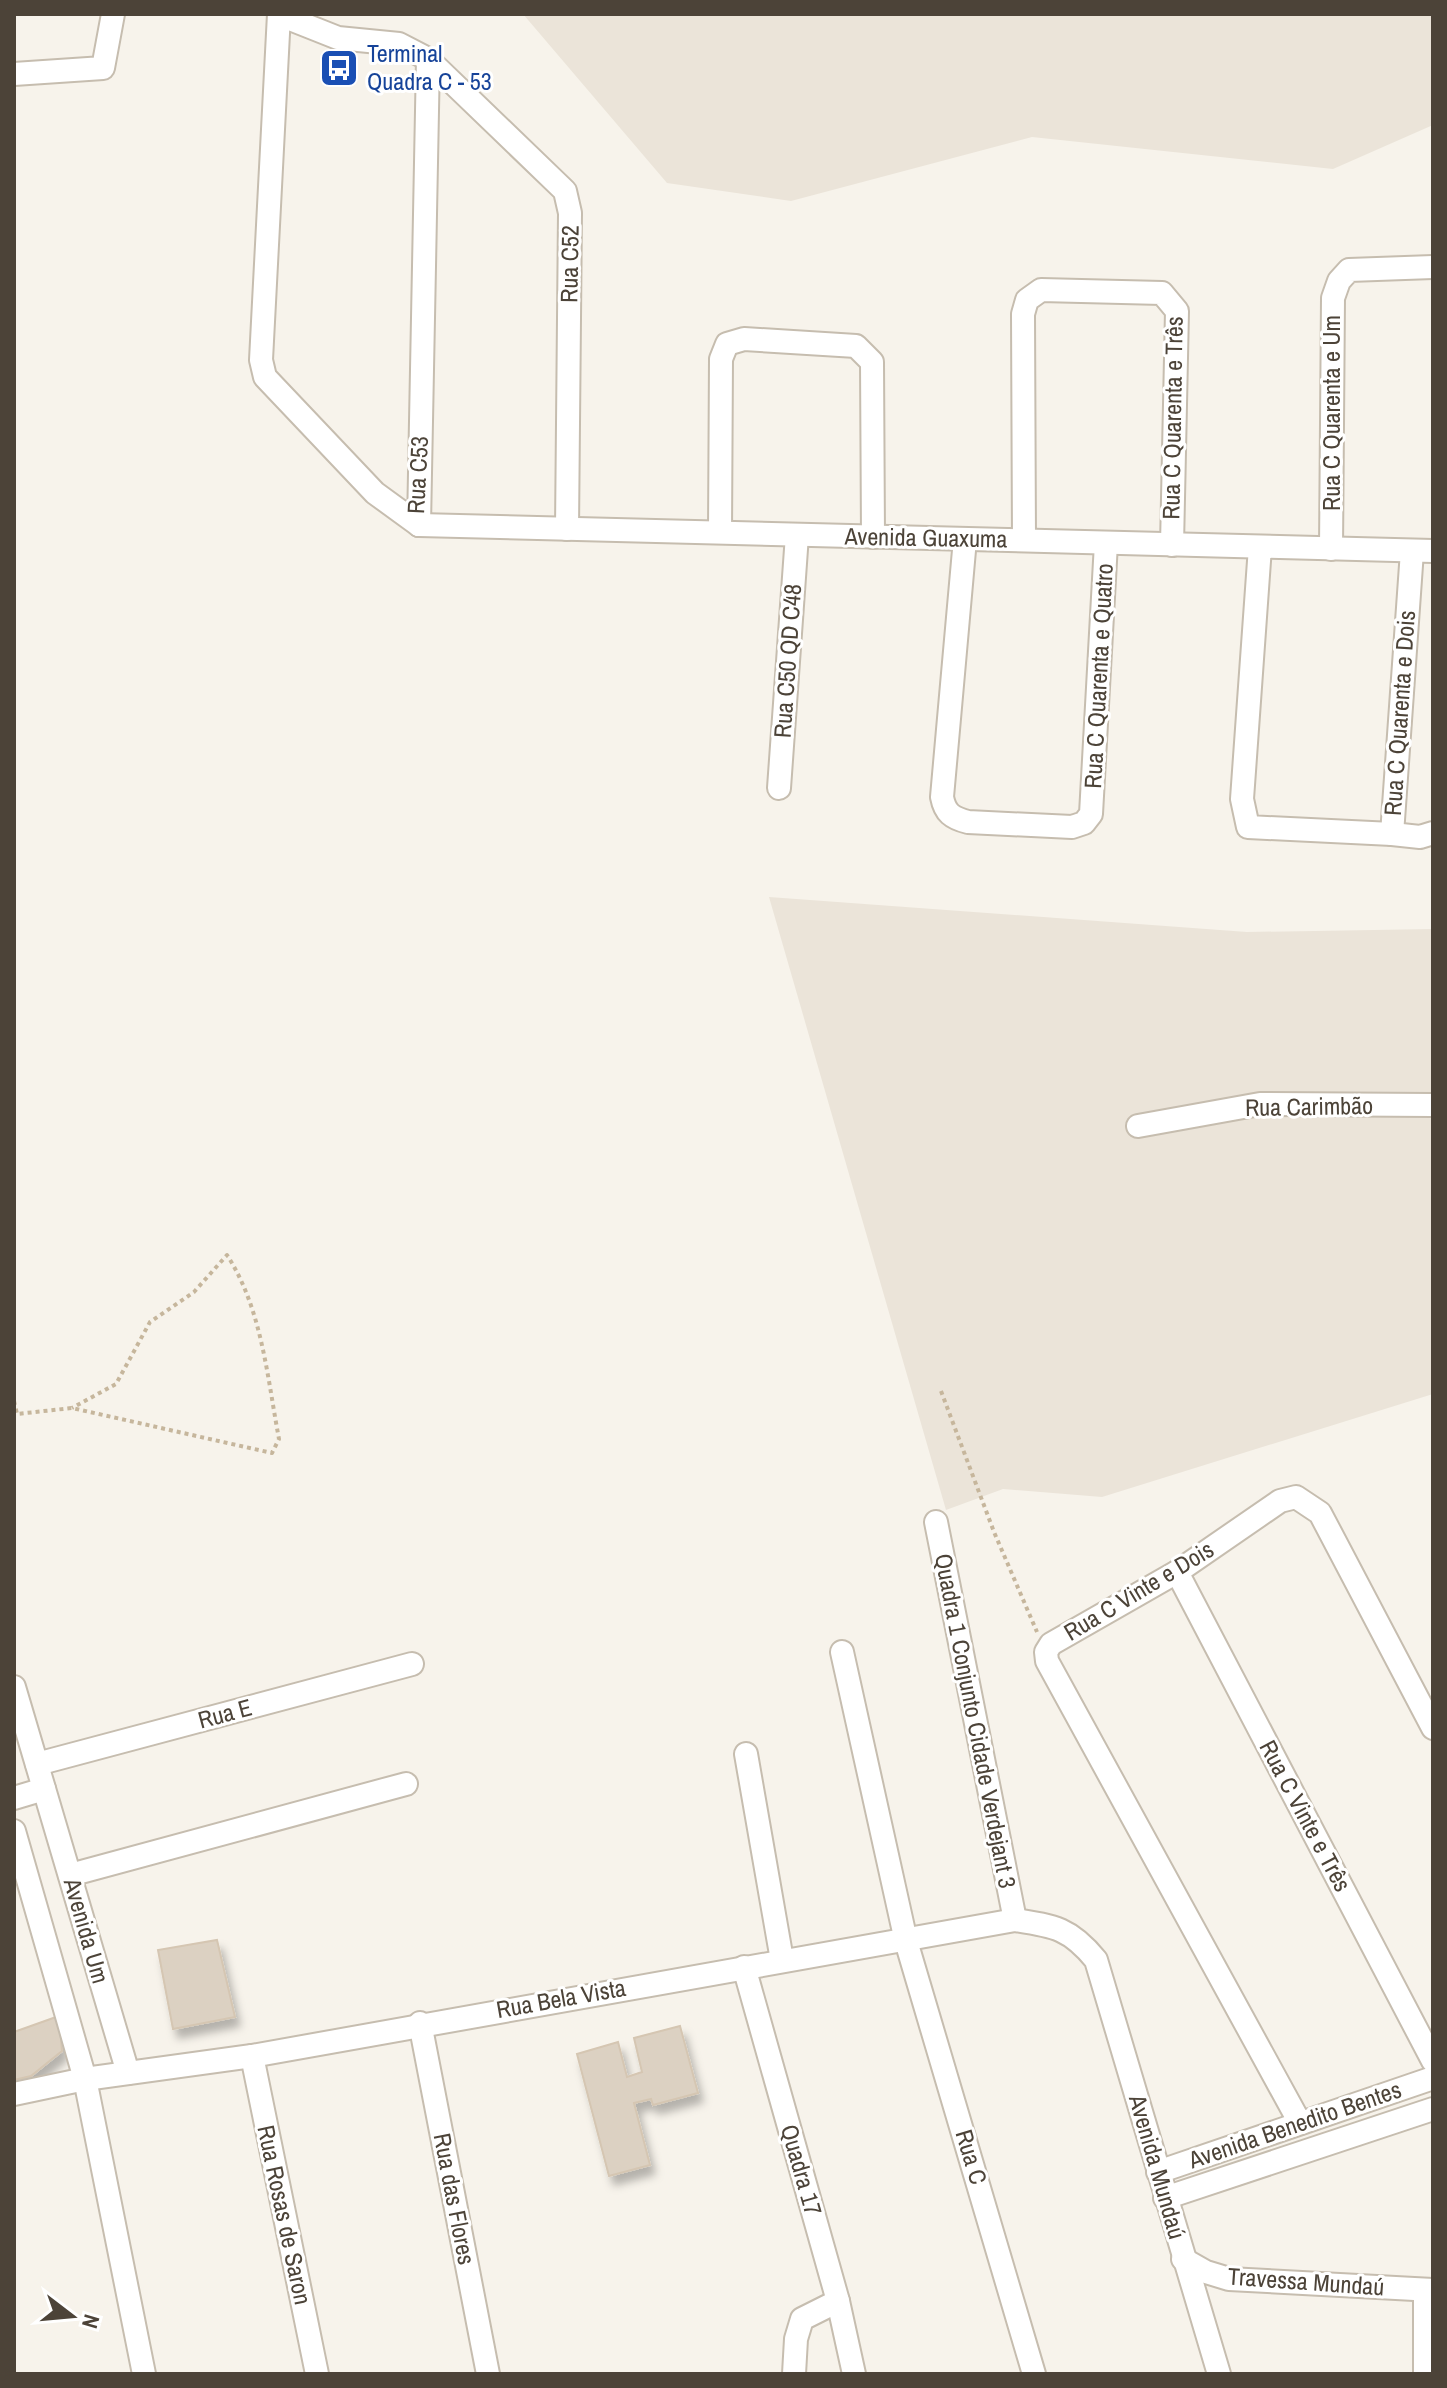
<svg xmlns="http://www.w3.org/2000/svg" width="1447" height="2388" font-family="'Archivo Narrow',sans-serif">
  <defs>
    <filter id="shadow"><feDropShadow dx="5" dy="9" stdDeviation="4" flood-color="#0004"/></filter>
  </defs>
  <rect width="100%" height="100%" fill="#f7f3eb"/>
  <g fill="#ebe4d9">
    <polygon points="523,14 1433,14 1433,125 1333,169 1032,137 791,201 667,183"/>
    <polygon points="769,897 1247,932 1433,929 1433,1394 1102,1497 1003,1489 946,1510"/>
  </g>
  <g fill="#dcd1c2" stroke="#d5c6b2" stroke-width="2" filter="url(#shadow)">
    <polygon points="217,1940 235,2017 173,2029 158,1950"/>
    <polygon points="59,2016 62,2051 31,2076 14,2080 14,2032"/>
    <polygon points="680,2026 698,2093 653,2105 651,2099 634,2103 650,2165 609,2176 577,2054 618,2042 627,2077 642,2072 634,2038"/>
  </g>
  <g fill="none" stroke-linecap="round" stroke-linejoin="round">
    <g stroke="#c6bdaf" stroke-width="26">
      <g id="minor">
        <polyline points="279,14 261,360 265,377 375,493 419,525"/>
        <polyline points="280,15 338,38 399,44 428,59 565,191 570,213 567,529"/>
        <polyline points="14,74 103,68 113,14"/>
        <polyline points="419,525 1433,551"/>
        <polyline points="419,525 428,59"/>
        <polyline points="720,532 721,359 727,344 744,339 856,346 872,362 873,537"/>
        <path d="M965,539L942,797C945,813 952,818 968,822L1072,827L1084,823L1091,814L1106,543"/>
        <polyline points="1024,540 1023,314 1027,300 1041,290 1162,293 1177,311 1172,545"/>
        <polyline points="1260,547 1242,799 1248,827 1392,834 1412,551"/>
        <polyline points="1331,549 1333,298 1339,281 1349,270 1433,267"/>
        <polyline points="779,788 797,535"/>
        <polyline points="1392,834 1420,837 1433,833"/>
        <polyline points="1138,1126 1260,1104 1433,1105"/>
        <polyline points="936,1522 1015,1920"/>
        <polyline points="1177,1572 1433,2061"/>
        <polyline points="842,1652 906,1941 1034,2374"/>
        <polyline points="14,1687 128,2073"/>
        <polyline points="746,1754 782,1960"/>
        <polyline points="37,1764 412,1664"/>
        <polyline points="14,1798 44,1789"/>
        <polyline points="14,1831 85,2079 144,2374"/>
        <polyline points="70,1875 406,1784"/>
        <polyline points="744,1967 838,2301 854,2374"/>
        <polyline points="420,2023 488,2374"/>
        <polyline points="252,2056 317,2374"/>
        <path d="M14,2094L85,2079L252,2056L1015,1920C1054,1926 1070,1928 1096,1960L1219,2374"/>
        <polyline points="1300,2123 1047,1661 1046,1652 1051,1644 1177,1572 1280,1501 1296,1497 1320,1513 1433,1728"/>
        <polyline points="1158,2172 1433,2078"/>
        <polyline points="1165,2198 1433,2109"/>
        <polyline points="1183,2259 1206,2272 1229,2279 1433,2290"/>
        <polyline points="794,2374 796,2339 802,2319 838,2301"/>
        <polyline points="1425,2374 1425,2291"/>
      </g>
    </g>
    <g stroke="#c6b69c" stroke-width="4" stroke-dasharray="4 4" stroke-linecap="butt">
      <polyline points="941,1391 994,1532 1037,1632"/>
      <path d="M14,1401L17,1414L72,1408L272,1453L279,1439C267,1376 262,1309 227,1255L194,1292L150,1322L116,1384L72,1408"/>
    </g>
    <use href="#minor" stroke="#fff" stroke-width="22"/>
  </g>
  <defs>
    <g id="bus-square" transform="scale(2)"><rect x="-9" y="-9" width="18" height="18" rx="4" fill="#1a4fb4" stroke="#fff"/><path d="M-5-6H5V4H4V6H2V4H-2V6H-4V4H-5ZM-3.5-4V0h7V-4ZM-3.5 1.2v1.5H-2V1.2ZM2 1.2v1.5H3.5V1.2Z" fill="#fff"/></g>
  </defs>
  <g fill-rule="evenodd">
    <use href="#bus-square" x="339" y="68"/>
  </g>
  <g text-anchor="middle" stroke-width="6" stroke-linejoin="round" paint-order="stroke">
    <g font-size="24" fill="#164399" stroke="#fff" text-anchor="start">
      <text x="367" y="62">Terminal<tspan x="367" dy="28">Quadra C - 53</tspan></text>
    </g>
    <g font-size="24" fill="#4c4338" stroke="#fff">
      <text transform="translate(570 264) rotate(-89)" y="8">Rua C52</text>
      <text transform="translate(1332 413) rotate(-90)" y="8">Rua C Quarenta e Um</text>
      <text transform="translate(1173 418) rotate(-89)" y="8">Rua C Quarenta e Três</text>
      <text transform="translate(418 475) rotate(-87)" y="8">Rua C53</text>
      <text transform="translate(926 538) rotate(1)" y="8">Avenida Guaxuma</text>
      <text transform="translate(788 661) rotate(-86)" y="8">Rua C50 QD C48</text>
      <text transform="translate(1099 676) rotate(-87)" y="8">Rua C Quarenta e Quatro</text>
      <text transform="translate(1400 713) rotate(-86)" y="8">Rua C Quarenta e Dois</text>
      <text transform="translate(1309 1107) rotate(-1)" y="8">Rua Carimbão</text>
      <text transform="translate(1139 1591) rotate(-31)" y="8">Rua C Vinte e Dois</text>
      <text transform="translate(225 1714) rotate(-15)" y="8">Rua E</text>
      <text transform="translate(975 1721) rotate(79)" y="8">Quadra 1 Conjunto Cidade Verdejant 3</text>
      <text transform="translate(1305 1816) rotate(62)" y="8">Rua C Vinte e Três</text>
      <text transform="translate(86 1931) rotate(74)" y="8">Avenida Um</text>
      <text transform="translate(561 1999) rotate(-10)" y="8">Rua Bela Vista</text>
      <text transform="translate(1295 2125) rotate(-19)" y="8">Avenida Benedito Bentes</text>
      <text transform="translate(971 2157) rotate(73)" y="8">Rua C</text>
      <text transform="translate(1157 2167) rotate(74)" y="8">Avenida Mundaú</text>
      <text transform="translate(801 2170) rotate(74)" y="8">Quadra 17</text>
      <text transform="translate(454 2199) rotate(79)" y="8">Rua das Flores</text>
      <text transform="translate(284 2215) rotate(78)" y="8">Rua Rosas de Saron</text>
      <text transform="translate(1306 2282) rotate(4)" y="8">Travessa Mundaú</text>
    </g>
  </g>
  <rect width="1447" height="2388" fill="none" stroke="#4c4338" stroke-width="32"/>
  <g transform="translate(72 2316) rotate(106)" stroke="#ffffff" stroke-width="6" paint-order="stroke">
  <path d="M0-6L14 30L0 20L-14 30Z" fill="#4c4338"/>
  <text y="-12" font-size="22" font-weight="bold" text-anchor="middle" fill="#4c4338">N</text>
  </g>
</svg>
